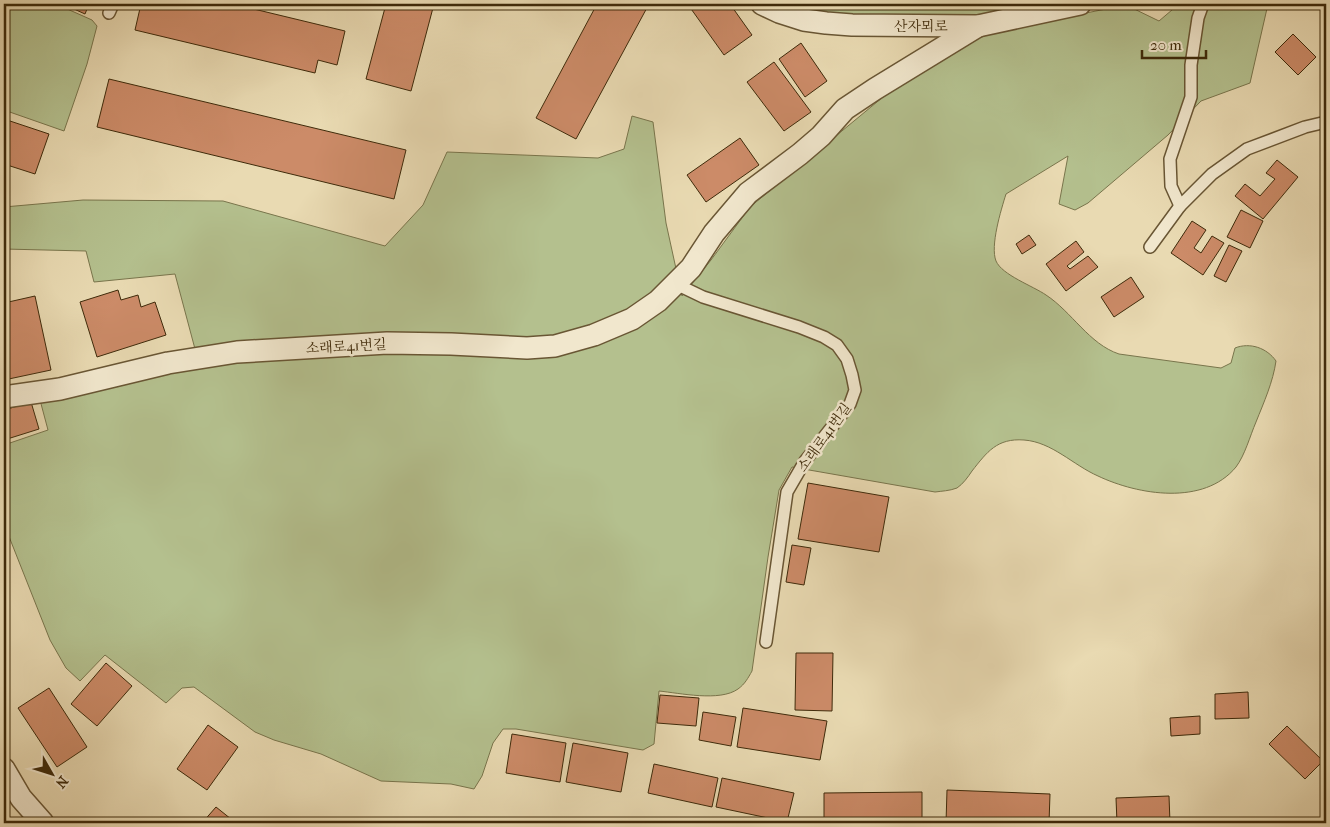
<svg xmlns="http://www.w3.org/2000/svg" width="1330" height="827" font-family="'IM FELL French Canon','Noto Serif KR',serif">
  <rect width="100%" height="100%" fill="#e9dab2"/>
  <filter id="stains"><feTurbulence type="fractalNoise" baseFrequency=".004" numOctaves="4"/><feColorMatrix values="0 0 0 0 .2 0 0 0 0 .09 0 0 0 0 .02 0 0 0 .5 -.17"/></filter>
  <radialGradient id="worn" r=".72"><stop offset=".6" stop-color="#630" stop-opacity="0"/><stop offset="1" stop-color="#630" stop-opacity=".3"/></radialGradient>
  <g fill="#b4c08e" stroke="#79754c">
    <polygon points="4,4 56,4 92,20 97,26 87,64 64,131 4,110"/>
    <polygon points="779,4 1042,4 986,17 844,19"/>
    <path d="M1179,4H1268L1250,83L1201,101L1168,135L1088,203L1075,210L1059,204L1068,156L1006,194C1001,210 990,246 996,261C1002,275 1033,286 1046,295C1072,312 1089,344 1119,354L1221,368L1231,363L1235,348C1250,342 1267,348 1276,361C1273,382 1264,402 1256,422C1250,436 1245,455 1236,467C1204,506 1138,495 1098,476C1073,465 1052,442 1024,440C997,438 987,452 972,471C968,477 963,484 957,488C949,491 942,491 935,492L792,467L779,490L768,557L752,671C748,678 745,684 738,689C720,702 679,693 659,691L654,744L643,750L516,729H503L493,743L482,776L474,789L451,784L381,781L321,754L274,740L255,732L194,687L182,688L166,703L105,655L80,681L66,668L50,640L6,529L4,522V445L48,430L40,400L195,349L175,274L94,282L86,251L4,249V207L83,200L223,201L385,246L423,205L447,152L598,158L624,149L632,116L653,122L666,223L682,296L711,260L750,207L883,97L976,35L1126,5L1159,21Z"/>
  </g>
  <g fill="#cc8b68" stroke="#3e2a0a">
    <polygon points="63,4 89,4 85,14"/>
    <polygon points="141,4 233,4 345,31 337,65 318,60 315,73 135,30"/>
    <polygon points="386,4 434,4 411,91 366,79"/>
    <polygon points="597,4 649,4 576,139 536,118"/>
    <polygon points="692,4 730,4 752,35 724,55 689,6"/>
    <polygon points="1293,34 1316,57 1298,75 1275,52"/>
    <polygon points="801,43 827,81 805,97 779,59"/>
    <polygon points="774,62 811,112 784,131 747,82"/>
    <polygon points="109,79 406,150 394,199 97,127"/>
    <polygon points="4,119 49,134 35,174 4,164"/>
    <polygon points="740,138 759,165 706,202 687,175"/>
    <polygon points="1277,160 1298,177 1263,219 1235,196 1245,184 1260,196 1275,179 1266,173"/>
    <polygon points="1241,210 1263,221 1250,248 1227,237"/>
    <polygon points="1192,221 1206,230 1194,248 1201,253 1212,236 1224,243 1203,275 1171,253"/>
    <polygon points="1029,235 1036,245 1022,254 1016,244"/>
    <polygon points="1076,241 1084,252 1067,266 1070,269 1088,256 1098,267 1066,291 1046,264"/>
    <polygon points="1229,245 1242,251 1226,282 1214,276"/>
    <polygon points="1131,277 1144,297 1114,317 1101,297"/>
    <polygon points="118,290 121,300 138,295 141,307 155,302 166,335 97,357 80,302"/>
    <polygon points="35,296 51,370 4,380 4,303"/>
    <polygon points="31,402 39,429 4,440 4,410"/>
    <polygon points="808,483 889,497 879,552 798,539"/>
    <polygon points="792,545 811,548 804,585 786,582"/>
    <polygon points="796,653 833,653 832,711 795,710"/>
    <polygon points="106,663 132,686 97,726 71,704"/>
    <polygon points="49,688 87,747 57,767 18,708"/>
    <polygon points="1248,692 1249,718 1215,719 1215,694"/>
    <polygon points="660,695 699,698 696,726 657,723"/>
    <polygon points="743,708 827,721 820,760 737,747"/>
    <polygon points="703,712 736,717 731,746 699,740"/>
    <polygon points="1200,716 1200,734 1171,736 1170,718"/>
    <polygon points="208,725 238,747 207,790 177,769"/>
    <polygon points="1287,726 1323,761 1305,779 1269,744"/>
    <polygon points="512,734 566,743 560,782 506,773"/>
    <polygon points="573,743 628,753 621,792 566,782"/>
    <polygon points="654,764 718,778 712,807 648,793"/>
    <polygon points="722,778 794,793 787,822 716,807"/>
    <polygon points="947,790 1050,794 1049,823 946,823"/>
    <polygon points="922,792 922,823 824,823 824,793"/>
    <polygon points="1169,796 1170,823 1117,823 1116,798"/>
    <polygon points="216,807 236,823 202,823"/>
  </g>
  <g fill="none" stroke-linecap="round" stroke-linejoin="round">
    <g stroke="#695634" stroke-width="14">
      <g id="service">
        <polyline points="1203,4 1198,18 1191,65 1191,97 1170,159 1171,186 1180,206 1212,174 1247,149 1305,127 1326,122"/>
        <polyline points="109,13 113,4"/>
        <polyline points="1150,247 1180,206"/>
        <polyline points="676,284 703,297 799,327 824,337 837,345 847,359 852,375 855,390 850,404 805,461 787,492 766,642"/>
      </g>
    </g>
    <g stroke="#695634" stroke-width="24">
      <g id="minor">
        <polyline points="762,4 779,12 804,20 826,23 852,25 978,26 1080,4"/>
        <polyline points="4,397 60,389 168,363 237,352 387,343 451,344 527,348 555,346 594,335 632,319 658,301 691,268 714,233 748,193 800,154 821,136 845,109 875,89 978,26"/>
        <polyline points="4,769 21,798 43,823"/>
      </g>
    </g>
    <use href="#service" stroke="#f1e7cd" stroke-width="11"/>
    <use href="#minor" stroke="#f1e7cd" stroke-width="21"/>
  </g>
  <g text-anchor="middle" stroke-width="5" stroke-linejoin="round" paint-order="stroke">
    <g font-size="14" fill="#3e2a0a" stroke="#f1e7cd">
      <text x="921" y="31">산자뫼로</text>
      <text transform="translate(346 346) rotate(-3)" y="5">소래로41번길</text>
      <text transform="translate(824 437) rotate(-54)" y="5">소래로41번길</text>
    </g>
  </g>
  <rect width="1330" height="827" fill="none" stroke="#e9dab2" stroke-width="20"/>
  <rect x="5" y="5" width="1320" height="817" fill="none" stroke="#3e2a0a" stroke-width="2.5"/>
  <rect x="10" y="10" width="1310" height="807" fill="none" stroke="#3e2a0a"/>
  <g transform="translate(52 774) rotate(129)" stroke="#f1e7cd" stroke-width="4" paint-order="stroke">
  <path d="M0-4L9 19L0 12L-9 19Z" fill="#3e2a0a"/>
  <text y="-8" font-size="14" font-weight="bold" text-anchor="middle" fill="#3e2a0a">N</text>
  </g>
  <path d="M1142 50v8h64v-8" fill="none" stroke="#3e2a0a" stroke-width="2.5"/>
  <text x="1150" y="50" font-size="15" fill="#3e2a0a" stroke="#f1e7cd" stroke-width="4" paint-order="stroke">20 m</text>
  <rect width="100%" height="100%" filter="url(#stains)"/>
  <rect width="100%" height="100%" fill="url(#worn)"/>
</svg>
